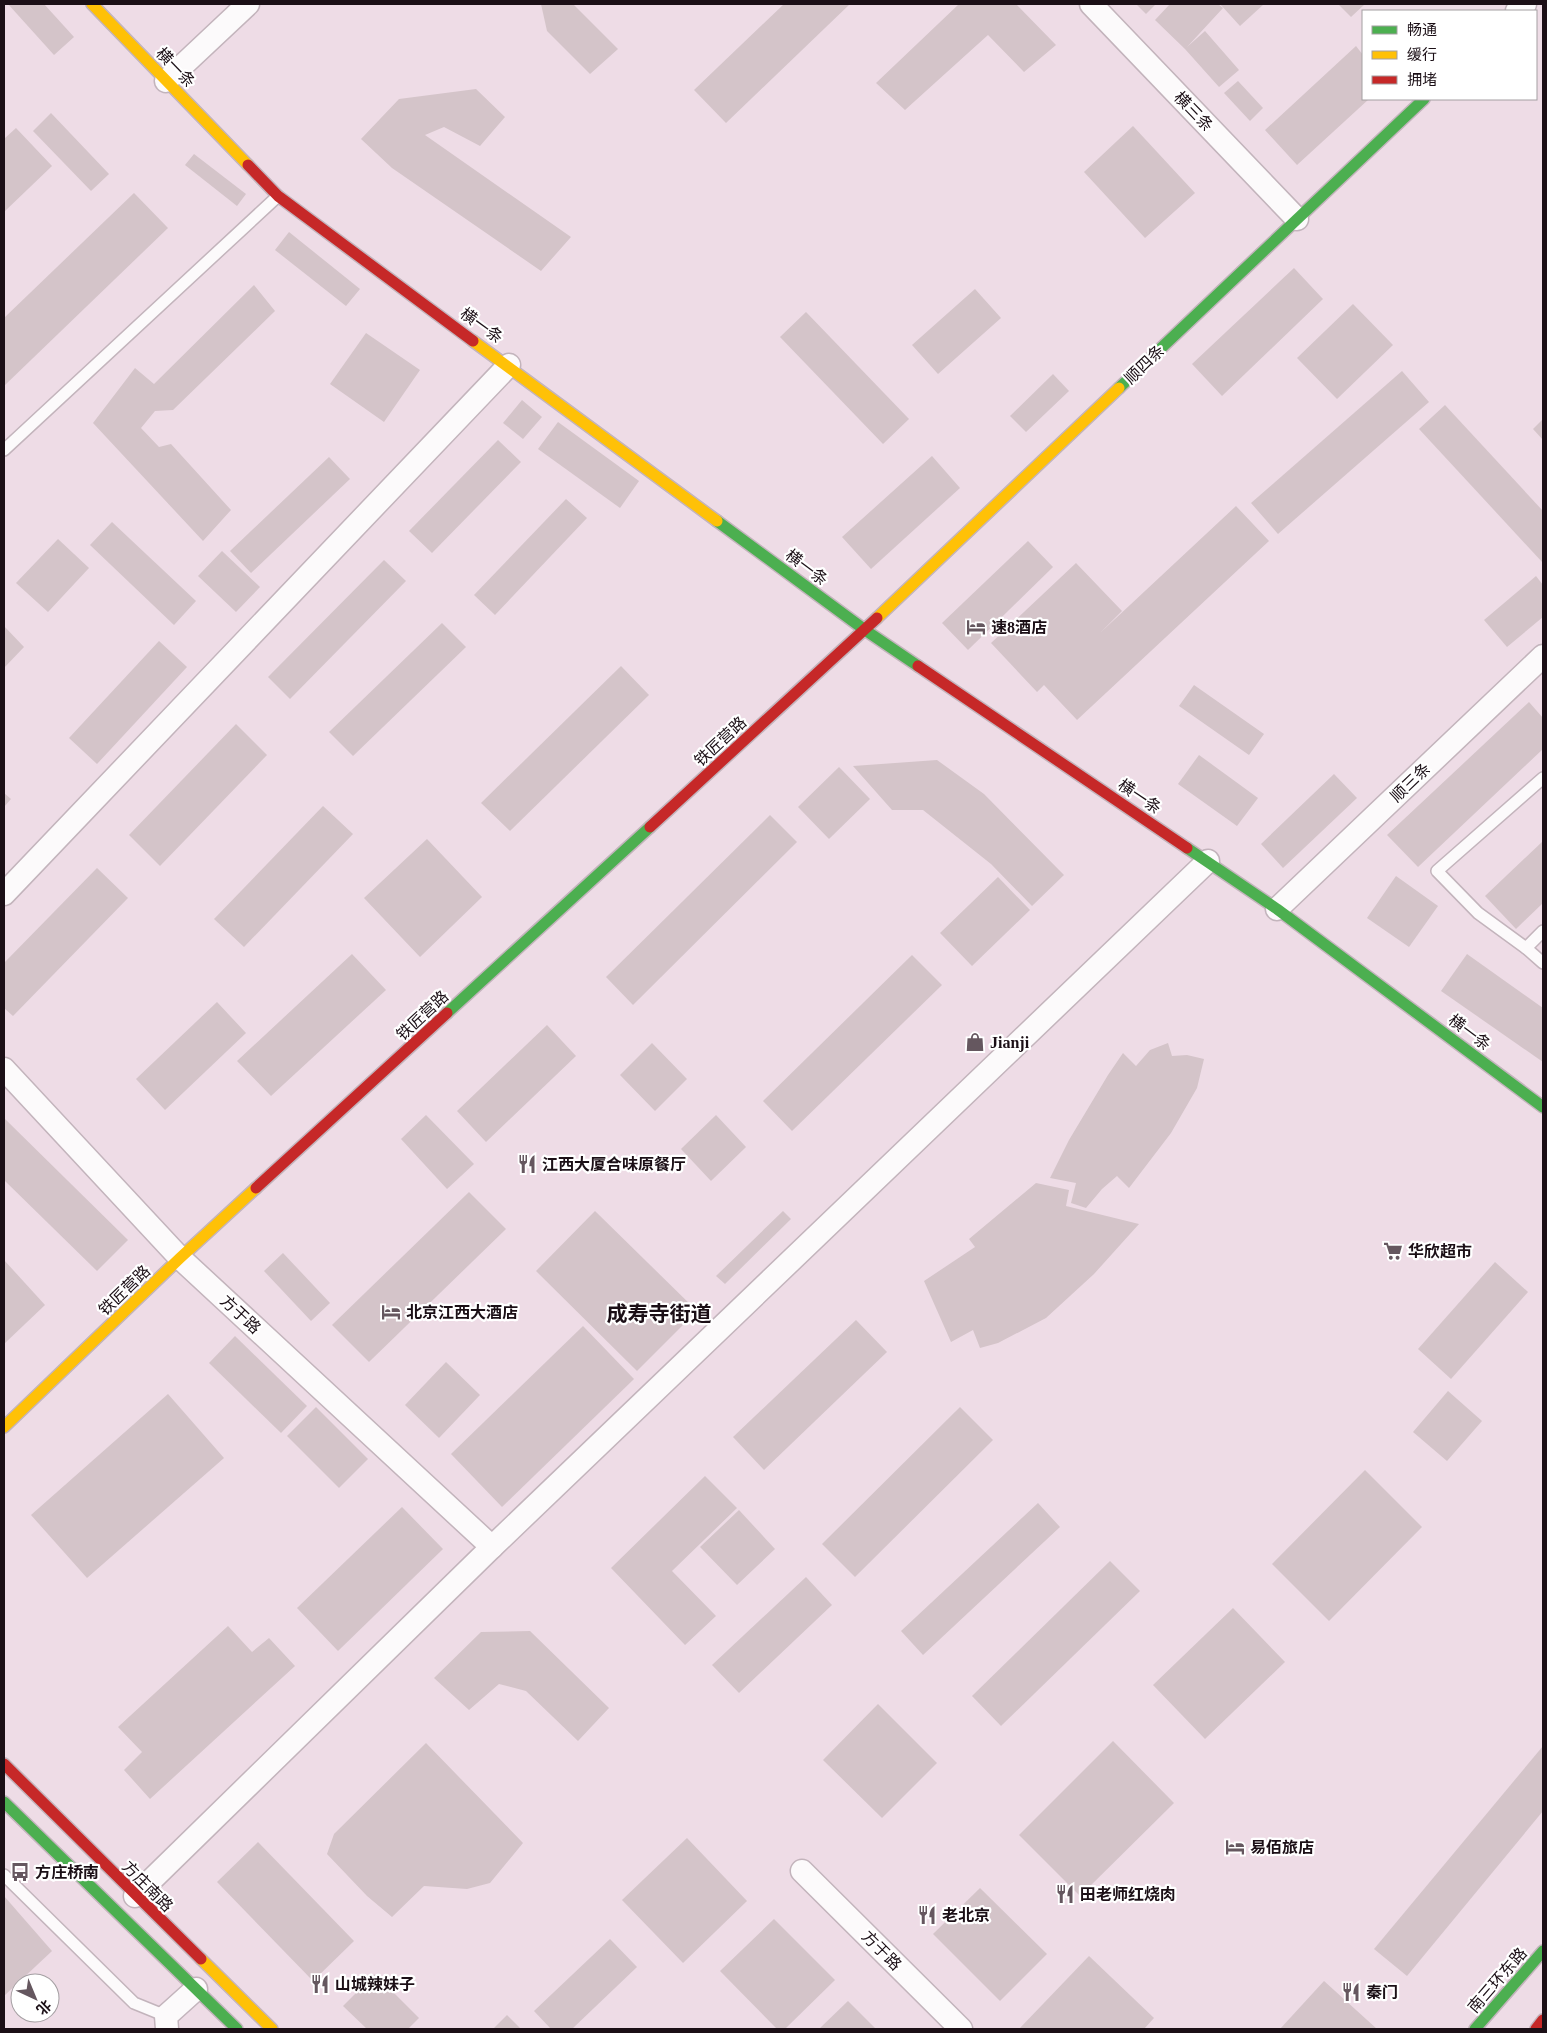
<svg xmlns="http://www.w3.org/2000/svg" width="1547" height="2033" font-family="'Times New Roman','Noto Sans SC',serif">
  <rect width="100%" height="100%" fill="#eedce6"/>
  <g fill="#d4c4c9">
    <polygon points="8,4 44,4 74,37 54,55"/>
    <polygon points="541,4 573,4 618,49 590,74 547,31"/>
    <polygon points="784,4 850,4 726,123 694,90"/>
    <polygon points="959,4 1016,4 1056,45 1024,72 988,35 905,110 876,83"/>
    <polygon points="1136,4 1156,4 1146,14"/>
    <polygon points="1170,4 1218,4 1223,8 1187,47 1205,31 1239,70 1219,87 1185,49 1155,20"/>
    <polygon points="1220,4 1264,4 1240,26"/>
    <polygon points="1338,4 1365,4 1351,17"/>
    <polygon points="1356,46 1363,55 1363,99 1369,99 1297,165 1265,130"/>
    <polygon points="1238,81 1263,108 1250,121 1224,93"/>
    <polygon points="476,89 505,117 480,146 444,127 425,135 571,237 541,271 392,168 361,139 399,99"/>
    <polygon points="51,113 109,174 91,191 33,131"/>
    <polygon points="1133,126 1195,193 1145,238 1084,172"/>
    <polygon points="16,128 52,166 4,212 4,139"/>
    <polygon points="194,154 246,194 237,206 185,165"/>
    <polygon points="134,193 168,228 4,386 4,318"/>
    <polygon points="289,232 360,289 346,306 275,250"/>
    <polygon points="1294,268 1323,299 1222,396 1192,364"/>
    <polygon points="254,285 275,311 173,410 155,411 141,428 159,447 171,444 231,510 203,541 93,423 135,368 154,384"/>
    <polygon points="975,289 1001,318 938,374 912,345"/>
    <polygon points="1353,304 1393,345 1337,399 1297,358"/>
    <polygon points="806,312 909,419 883,444 780,337"/>
    <polygon points="366,333 420,370 384,422 330,384"/>
    <polygon points="1402,371 1429,402 1278,534 1251,503"/>
    <polygon points="1053,374 1069,391 1026,432 1010,416"/>
    <polygon points="522,400 542,417 523,439 503,423"/>
    <polygon points="1445,405 1543,511 1543,563 1419,429"/>
    <polygon points="1543,419 1543,440 1533,429"/>
    <polygon points="558,422 639,481 620,508 538,449"/>
    <polygon points="498,440 521,462 432,553 409,531"/>
    <polygon points="932,456 960,488 871,569 842,537"/>
    <polygon points="329,457 350,479 251,573 230,551"/>
    <polygon points="566,499 587,518 495,615 474,595"/>
    <polygon points="1236,506 1269,541 1077,720 1044,685 1037,692 991,643 1076,563 1122,611 1100,633"/>
    <polygon points="112,522 196,601 174,625 90,545"/>
    <polygon points="58,539 89,568 48,612 16,583"/>
    <polygon points="1028,541 1053,567 968,650 942,623"/>
    <polygon points="222,551 260,587 236,612 198,576"/>
    <polygon points="384,560 406,581 290,699 268,677"/>
    <polygon points="1536,576 1543,585 1543,617 1507,647 1484,620"/>
    <polygon points="442,623 466,647 353,756 329,732"/>
    <polygon points="4,626 24,647 4,668"/>
    <polygon points="159,641 187,667 97,764 69,738"/>
    <polygon points="621,666 649,695 510,831 481,803"/>
    <polygon points="1194,685 1264,734 1249,755 1179,706"/>
    <polygon points="1529,702 1543,718 1543,749 1418,867 1387,835"/>
    <polygon points="236,724 267,755 160,866 129,835"/>
    <polygon points="1199,755 1258,798 1237,826 1178,784"/>
    <polygon points="937,760 984,794 1064,875 1032,906 991,864 923,810 892,810 853,766"/>
    <polygon points="839,767 870,799 829,839 798,807"/>
    <polygon points="1334,774 1357,798 1283,868 1261,844"/>
    <polygon points="4,793 11,799 4,807"/>
    <polygon points="323,806 353,834 244,947 214,919"/>
    <polygon points="770,815 797,842 633,1005 606,977"/>
    <polygon points="427,839 482,897 420,957 364,898"/>
    <polygon points="1543,841 1543,903 1516,929 1485,896"/>
    <polygon points="97,868 128,898 13,1016 4,1008 4,963"/>
    <polygon points="1396,876 1438,906 1409,947 1367,918"/>
    <polygon points="998,877 1030,910 972,966 940,933"/>
    <polygon points="352,954 386,990 271,1096 237,1061"/>
    <polygon points="1467,954 1543,1008 1543,1062 1441,991"/>
    <polygon points="912,955 942,985 792,1131 763,1101"/>
    <polygon points="217,1002 246,1033 165,1110 136,1079"/>
    <polygon points="547,1025 576,1056 486,1142 457,1111"/>
    <polygon points="652,1043 687,1079 655,1111 620,1075"/>
    <polygon points="1168,1043 1172,1056 1187,1055 1204,1059 1197,1088 1171,1133 1129,1188 1117,1176 1102,1189 1086,1208 1071,1203 1076,1183 1050,1178 1069,1140 1108,1075 1123,1053 1136,1066 1150,1050"/>
    <polygon points="426,1115 474,1164 447,1189 401,1139"/>
    <polygon points="716,1115 746,1147 711,1181 681,1149"/>
    <polygon points="4,1118 128,1240 97,1271 4,1180"/>
    <polygon points="1036,1183 1069,1190 1066,1206 1139,1224 1094,1274 1046,1318 998,1343 980,1348 973,1330 951,1342 924,1281 975,1247 969,1239"/>
    <polygon points="469,1192 506,1229 369,1362 332,1325"/>
    <polygon points="595,1211 697,1311 637,1371 536,1271"/>
    <polygon points="783,1211 791,1219 725,1284 716,1276"/>
    <polygon points="283,1253 330,1303 311,1321 264,1271"/>
    <polygon points="4,1260 45,1305 4,1344"/>
    <polygon points="1495,1262 1528,1292 1451,1379 1418,1349"/>
    <polygon points="856,1320 887,1352 764,1470 733,1437"/>
    <polygon points="583,1326 634,1379 502,1507 451,1454"/>
    <polygon points="235,1336 307,1406 281,1433 209,1363"/>
    <polygon points="446,1362 480,1395 439,1438 405,1405"/>
    <polygon points="1448,1391 1482,1421 1447,1461 1413,1432"/>
    <polygon points="168,1394 224,1458 87,1578 31,1515"/>
    <polygon points="316,1407 368,1459 339,1488 287,1436"/>
    <polygon points="960,1407 993,1440 855,1577 822,1544"/>
    <polygon points="1365,1470 1422,1527 1329,1621 1272,1564"/>
    <polygon points="705,1476 737,1508 672,1571 716,1616 685,1645 611,1568"/>
    <polygon points="1038,1503 1060,1527 923,1655 901,1631"/>
    <polygon points="402,1507 443,1549 338,1651 297,1608"/>
    <polygon points="739,1510 775,1549 737,1585 700,1547"/>
    <polygon points="1110,1561 1140,1591 1001,1726 972,1696"/>
    <polygon points="806,1577 832,1605 739,1693 712,1665"/>
    <polygon points="1233,1608 1285,1662 1205,1739 1153,1685"/>
    <polygon points="228,1626 252,1652 269,1638 295,1666 150,1799 124,1770 142,1752 118,1727"/>
    <polygon points="530,1631 609,1708 578,1741 526,1691 499,1684 469,1710 434,1678 481,1632"/>
    <polygon points="878,1704 937,1763 882,1818 823,1760"/>
    <polygon points="1113,1741 1174,1803 1080,1896 1019,1835"/>
    <polygon points="426,1743 523,1843 490,1883 467,1889 424,1886 392,1917 367,1896 327,1854 334,1834"/>
    <polygon points="1543,1746 1543,1811 1407,1976 1374,1949"/>
    <polygon points="687,1838 747,1901 683,1963 622,1900"/>
    <polygon points="258,1842 354,1941 313,1981 217,1882"/>
    <polygon points="980,1888 1047,1954 1000,2001 933,1934"/>
    <polygon points="4,1896 52,1951 4,1996"/>
    <polygon points="774,1919 835,1980 785,2029 777,2029 720,1971"/>
    <polygon points="610,1939 637,1967 572,2029 551,2029 534,2011"/>
    <polygon points="1089,1956 1154,2018 1144,2029 1019,2029"/>
    <polygon points="375,1974 419,2018 408,2029 367,2029 343,2006"/>
    <polygon points="1324,1981 1377,2029 1280,2029"/>
    <polygon points="848,2001 876,2029 819,2029"/>
    <polygon points="507,2015 521,2029 493,2029"/>
  </g>
  <g fill="none" stroke-linecap="round" stroke-linejoin="round">
    <g stroke="#c3b4bc" stroke-width="14">
      <g id="lane">
        <polyline points="4,450 278,196"/>
        <polyline points="1543,778 1437,871 1478,913 1526,948 1543,963"/>
        <polyline points="1526,948 1543,931"/>
        <polyline points="4,1875 134,2003 166,2016"/>
      </g>
    </g>
    <g stroke="#c3b4bc" stroke-width="25">
      <g id="street">
        <polyline points="1091,4 1297,219"/>
        <polyline points="1517,11 1525,4"/>
        <polyline points="166,81 248,4"/>
        <polyline points="4,894 509,365"/>
        <polyline points="1277,909 1543,656"/>
        <polyline points="4,1069 180,1258 492,1547"/>
        <polyline points="802,1871 961,2029"/>
        <polyline points="135,1896 492,1547 1208,861"/>
        <polyline points="167,2029 166,2016 196,1989"/>
      </g>
    </g>
    <g stroke="#c3b4bc" stroke-width="14">
      <g id="fast">
        <polyline points="1119,388 1424,99"/>
        <polyline points="717,521 865,630 918,666"/>
        <polyline points="1187,848 1277,909 1543,1107"/>
        <polyline points="447,1013 650,827"/>
        <polyline points="4,1802 237,2029"/>
        <polyline points="1475,2029 1543,1951"/>
      </g>
    </g>
    <g stroke="#c3b4bc" stroke-width="14">
      <g id="slow">
        <polyline points="92,4 248,165"/>
        <polyline points="473,341 717,521"/>
        <polyline points="877,618 1119,388"/>
        <polyline points="4,1427 180,1258 256,1188"/>
        <polyline points="201,1959 272,2029"/>
      </g>
    </g>
    <g stroke="#c3b4bc" stroke-width="14">
      <g id="jam">
        <polyline points="248,165 278,196 473,341"/>
        <polyline points="918,666 1187,848"/>
        <polyline points="650,827 877,618"/>
        <polyline points="256,1188 447,1013"/>
        <polyline points="4,1764 201,1959"/>
        <polyline points="1536,2029 1543,2020"/>
      </g>
    </g>
    <use href="#lane" stroke="#fcfafb" stroke-width="11"/>
    <use href="#street" stroke="#fcfafb" stroke-width="22"/>
    <use href="#fast" stroke="#4caf50" stroke-width="11"/>
    <use href="#slow" stroke="#ffc107" stroke-width="11"/>
    <use href="#jam" stroke="#c62828" stroke-width="11"/>
  </g>
  <defs>
    <g id="hotel-bare" transform="scale(1.5)"><path d="M-6-4.5h1.5V1H6V5H4.5V3h-9V5H-6ZM-4 0a1.8 1.8 0 1 1 3.6 0ZM.5 0V-2.5h3Q6-2.5 6 0Z" fill="#65575f" stroke="#fff" stroke-width="2.5" paint-order="stroke"/></g>
    <g id="shop-bare" transform="scale(1.5)"><path d="M-5-2.5h2.3a2.7 3.5 0 0 1 5.4 0H5L5.5 6h-11ZM-1.5-2.5h3a1.5 2.3 0 0 0-3 0Z" fill="#65575f" stroke="#fff" stroke-width="2.5" paint-order="stroke"/></g>
    <g id="restaurant-bare" transform="scale(1.5)"><path d="M-5-6h1v4h1v-4h1v4h1v-4h1v5L-1.5 .5V6h-2V.5L-5-1ZM5-6V6H3V1.5H1.5Q1.5-4 5-6Z" fill="#65575f" stroke="#fff" stroke-width="2.5" paint-order="stroke"/></g>
    <g id="supermarket-bare" transform="scale(1.5)"><path d="M-6-5.5h2.5l.6 2H6L4.5 2H-2.5L-4.4-4H-6ZM-1.5 3.2a1.3 1.3 0 1 0 .1 0ZM3 3.2a1.3 1.3 0 1 0 .1 0Z" fill="#65575f" stroke="#fff" stroke-width="2.5" paint-order="stroke"/></g>
    <g id="bus-bare" transform="scale(1.5)"><path d="M-5-6H5V4H4V6H2V4H-2V6H-4V4H-5ZM-3.5-4V0h7V-4ZM-3.5 1.2v1.5H-2V1.2ZM2 1.2v1.5H3.5V1.2Z" fill="#65575f" stroke="#fff" stroke-width="2.5" paint-order="stroke"/></g>
  </defs>
  <g fill-rule="evenodd">
    <use href="#hotel-bare" x="976" y="627"/>
    <use href="#shop-bare" x="975" y="1042"/>
    <use href="#restaurant-bare" x="527" y="1164"/>
    <use href="#supermarket-bare" x="1393" y="1251"/>
    <use href="#hotel-bare" x="391" y="1312"/>
    <use href="#hotel-bare" x="1235" y="1847"/>
    <use href="#bus-bare" x="20" y="1872"/>
    <use href="#restaurant-bare" x="1065" y="1894"/>
    <use href="#restaurant-bare" x="927" y="1915"/>
    <use href="#restaurant-bare" x="320" y="1984"/>
    <use href="#restaurant-bare" x="1351" y="1992"/>
  </g>
  <g text-anchor="middle" stroke-width="4.5" stroke-linejoin="round" paint-order="stroke">
    <g font-size="16" fill="#1b0f16" stroke="#fff">
      <text transform="translate(176 67) rotate(46)" y="6">横一条</text>
      <text transform="translate(1194 111) rotate(46)" y="6">横三条</text>
      <text transform="translate(482 325) rotate(36)" y="6">横一条</text>
      <text transform="translate(1144 364) rotate(-44)" y="6">顺四条</text>
      <text transform="translate(807 567) rotate(37)" y="6">横一条</text>
      <text transform="translate(720 741) rotate(-43)" y="6">铁匠营路</text>
      <text transform="translate(1410 782) rotate(-44)" y="6">顺三条</text>
      <text transform="translate(1140 796) rotate(34)" y="6">横一条</text>
      <text transform="translate(422 1015) rotate(-43)" y="6">铁匠营路</text>
      <text transform="translate(1470 1032) rotate(37)" y="6">横一条</text>
      <text transform="translate(124 1290) rotate(-44)" y="6">铁匠营路</text>
      <text transform="translate(241 1314) rotate(43)" y="6">方于路</text>
      <text transform="translate(148 1886) rotate(45)" y="6">方庄南路</text>
      <text transform="translate(882 1950) rotate(45)" y="6">方于路</text>
      <text transform="translate(1497 1980) rotate(-49)" y="6">南三环东路</text>
    </g>
    <g font-size="16" font-weight="bold" fill="#1b0f16" stroke="#fff" text-anchor="start">
      <text x="991" y="633">速8酒店</text>
      <text x="990" y="1048">Jianji</text>
      <text x="542" y="1170">江西大厦合味原餐厅</text>
      <text x="1408" y="1257">华欣超市</text>
      <text x="406" y="1318">北京江西大酒店</text>
      <text x="1250" y="1853">易佰旅店</text>
      <text x="35" y="1878">方庄桥南</text>
      <text x="1080" y="1900">田老师红烧肉</text>
      <text x="942" y="1921">老北京</text>
      <text x="335" y="1990">山城辣妹子</text>
      <text x="1366" y="1998">秦门</text>
    </g>
    <g font-size="21" font-weight="bold" fill="#1b0f16" stroke="#fff">
      <text x="659" y="1321">成寿寺街道</text>
    </g>
  </g>
  <rect width="1547" height="2033" fill="none" stroke="#1b0f16" stroke-width="10"/>
  <rect x="1362" y="10" width="175" height="90" fill="#ffffff" stroke="#a49fa2"/>
  <rect x="1372" y="26" width="25" height="8" fill="#4caf50" stroke="#a49fa2"/>
  <text x="1407" y="35" font-size="15" fill="#1b0f16">畅通</text>
  <rect x="1372" y="51" width="25" height="8" fill="#ffc107" stroke="#a49fa2"/>
  <text x="1407" y="60" font-size="15" fill="#1b0f16">缓行</text>
  <rect x="1372" y="76" width="25" height="8" fill="#c62828" stroke="#a49fa2"/>
  <text x="1407" y="85" font-size="15" fill="#1b0f16">拥堵</text>
  <g transform="translate(35 1998) rotate(136)"><circle r="24" fill="#ffffff" stroke="#a49fa2"/>
  <path d="M0-4L9 19L0 12L-9 19Z" fill="#65575f"/>
  <text y="-8" font-size="14" font-weight="bold" text-anchor="middle" fill="#1b0f16">北</text>
  </g>
</svg>
